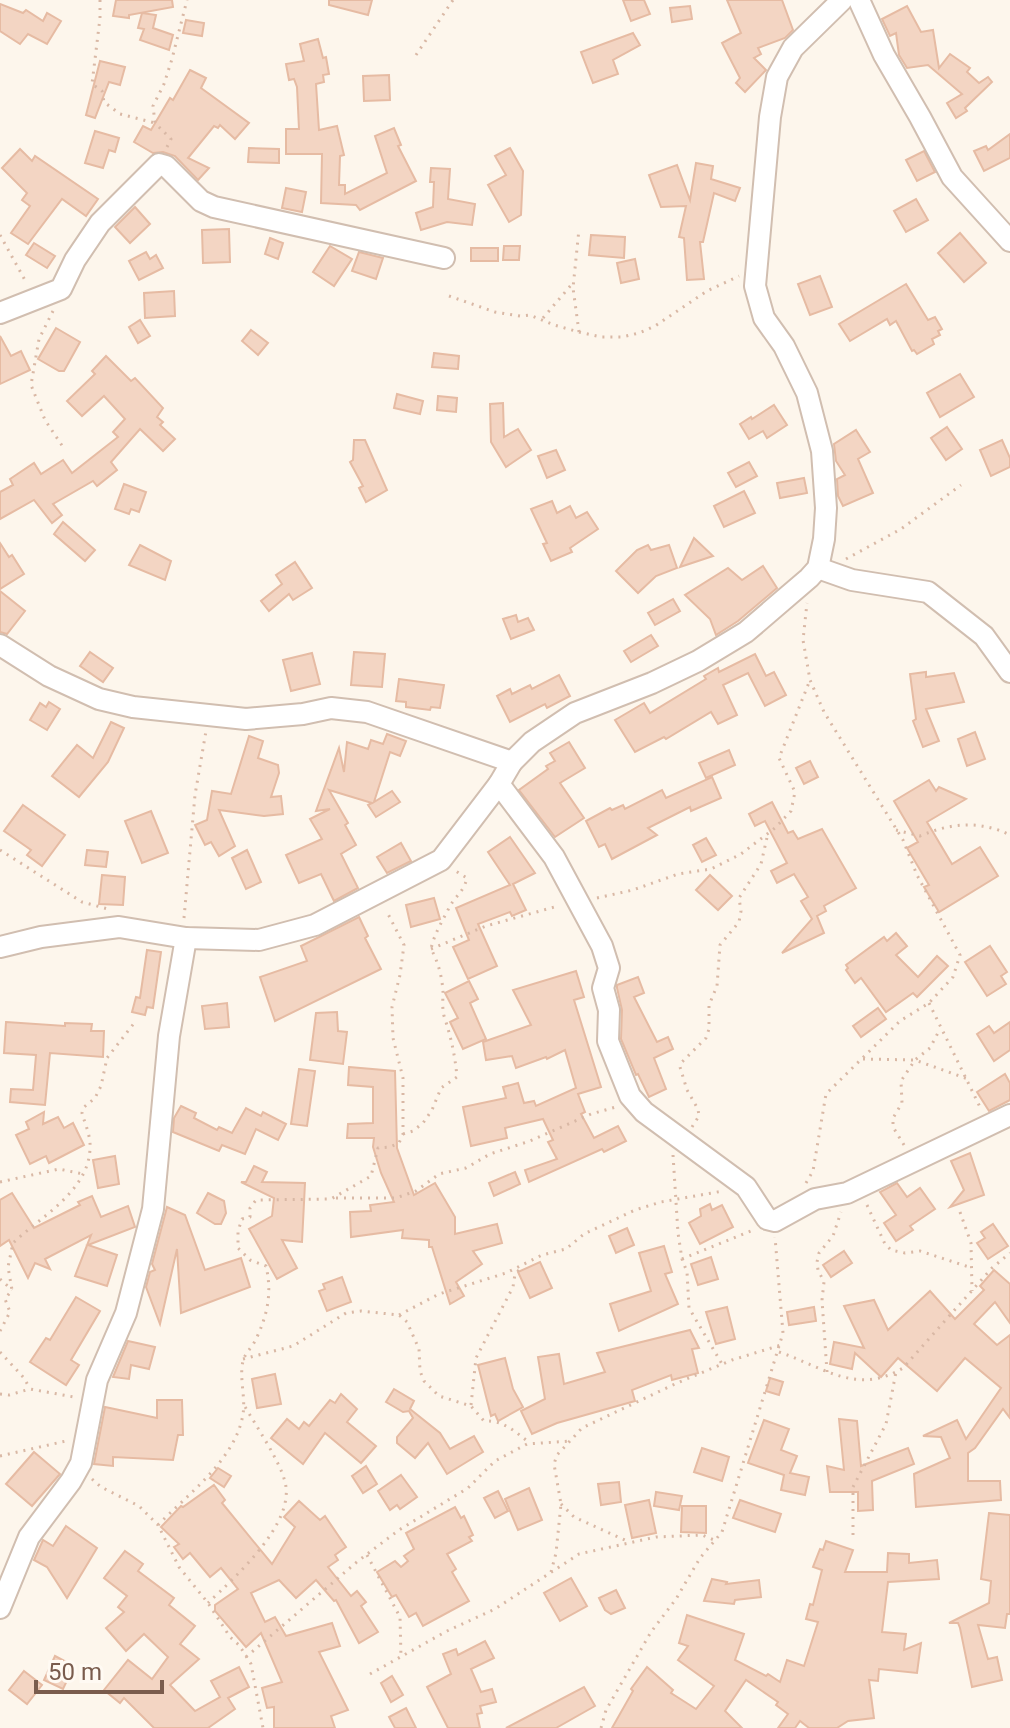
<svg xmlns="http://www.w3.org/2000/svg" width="1010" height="1728" font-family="Roboto,sans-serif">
  <rect width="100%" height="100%" fill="#fdf6ec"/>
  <g fill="#f3d5c3" stroke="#e6bba3" stroke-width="2">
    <polygon points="116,0 172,0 173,7 129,15 129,18 113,16"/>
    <polygon points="329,0 372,0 368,15 329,5"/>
    <polygon points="623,0 644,0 650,14 631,21"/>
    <polygon points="727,0 782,0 793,30 785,38 758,48 761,54 754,58 766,70 745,92 736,83 740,78 722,43 741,33"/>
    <polygon points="0,4 23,13 26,10 43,21 47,13 61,21 47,44 28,34 20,44 0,31"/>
    <polygon points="690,6 692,19 672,22 670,8"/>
    <polygon points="907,6 921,32 933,30 939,68 950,54 970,68 967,72 979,83 988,77 992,82 965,108 967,111 956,118 947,103 962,94 928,65 907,68 899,55 896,33 890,36 882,19"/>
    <polygon points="142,13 156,15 153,28 173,35 169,50 140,40 144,29 138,28"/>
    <polygon points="186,20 204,23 202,36 183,33"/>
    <polygon points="633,33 640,45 613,60 618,74 593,83 581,52"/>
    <polygon points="318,39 323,58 326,57 329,74 323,75 324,82 316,84 319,130 337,126 344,155 340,156 339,185 345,185 345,194 387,173 375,136 394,128 401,145 398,146 416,181 360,210 356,205 321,203 322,154 286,154 286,129 299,129 297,87 294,79 289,80 286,64 304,61 300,44"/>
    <polygon points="100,61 125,67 120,85 109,82 95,118 86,115"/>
    <polygon points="190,70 206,78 201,88 249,123 235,139 220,125 218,128 214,126 188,158 209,168 198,180 175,156 163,152 153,153 134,142 143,126 151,130 170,98 173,100"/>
    <polygon points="389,75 390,100 364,101 363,76"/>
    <polygon points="95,131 119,138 115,152 109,150 103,168 85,163"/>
    <polygon points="1010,134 1010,158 984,171 974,151 986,146 988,150"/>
    <polygon points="249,148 279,149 279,163 248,162"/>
    <polygon points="510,148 523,171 521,215 509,222 488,185 506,175 495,156"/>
    <polygon points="20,149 32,161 35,156 98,199 86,216 62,199 28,244 11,233 30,206 22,200 27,193 2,168"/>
    <polygon points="924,151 935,172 917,181 906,160"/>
    <polygon points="696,163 713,166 711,179 740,188 735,201 714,193 703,242 700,242 704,279 687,280 684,238 679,237 686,206 661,207 649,175 677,165 690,200"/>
    <polygon points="431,168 450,169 448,199 475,204 472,225 447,222 421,230 416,213 433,207 434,182 430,182"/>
    <polygon points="286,188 306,192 302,212 282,208"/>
    <polygon points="916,199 928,220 906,232 894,211"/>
    <polygon points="135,207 150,224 130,243 115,227"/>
    <polygon points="229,229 230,262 203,263 202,230"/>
    <polygon points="960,233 986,263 964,282 938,253"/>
    <polygon points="591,235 625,237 624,258 589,255"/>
    <polygon points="270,238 283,243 278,259 265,254"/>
    <polygon points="34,243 55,256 47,268 26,255"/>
    <polygon points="330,246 352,259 334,286 313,272"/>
    <polygon points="504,246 520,246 519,260 503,260"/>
    <rect x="471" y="248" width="27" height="13"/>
    <polygon points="146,252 150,259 156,255 163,268 139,280 129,261"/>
    <polygon points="359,252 383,258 376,279 352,271"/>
    <polygon points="635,259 639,279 621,283 617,263"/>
    <polygon points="820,276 832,307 810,315 798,284"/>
    <polygon points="906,284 928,320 935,317 942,329 938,331 940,335 932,339 934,344 917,354 914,350 912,351 896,321 890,325 887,319 850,341 839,324"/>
    <polygon points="174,291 175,316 145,318 144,293"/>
    <polygon points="140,320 150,336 138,343 129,327"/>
    <polygon points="56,328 80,342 64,371 59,371 38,359"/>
    <polygon points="251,330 268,343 258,355 242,341"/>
    <polygon points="0,336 11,356 21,351 30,370 0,384"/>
    <polygon points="434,353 459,356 458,369 432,367"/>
    <polygon points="106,356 131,381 135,378 163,408 157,417 163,422 160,425 175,439 163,451 140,429 111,462 117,470 97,486 93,481 53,504 62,515 52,523 34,500 0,519 0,492 13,485 10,479 34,463 41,474 63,460 72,473 118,437 113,432 125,419 104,396 82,416 67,401 95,374 92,371"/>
    <polygon points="960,374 974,397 940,417 927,393"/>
    <polygon points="397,394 423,401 420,414 394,408"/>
    <polygon points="438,396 457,398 456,412 437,410"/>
    <polygon points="503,403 504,437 518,429 531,450 506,467 491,442 490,404"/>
    <polygon points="774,405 787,425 767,438 763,431 749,439 740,424 751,417 752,419"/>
    <polygon points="947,427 962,449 946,460 931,438"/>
    <polygon points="856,430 870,452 858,459 873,493 843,506 838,496 837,479 845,475 836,461 834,444"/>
    <polygon points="354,440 365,440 387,490 366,502 359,488 363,486 350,462 353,460"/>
    <polygon points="1002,440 1010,458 1010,467 991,476 980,450"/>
    <polygon points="556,450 565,470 547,478 538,456"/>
    <polygon points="749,462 757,476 736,487 728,473"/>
    <polygon points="804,478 807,493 780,498 777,483"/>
    <polygon points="124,484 146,492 139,512 131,509 129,514 115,509"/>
    <polygon points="744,491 755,513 724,527 714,506"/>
    <polygon points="552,501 557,513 570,506 576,518 587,512 598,529 570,548 572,552 551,561 543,544 547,543 531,509"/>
    <polygon points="63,522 95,550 85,561 54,534"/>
    <polygon points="694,538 713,556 680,567"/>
    <polygon points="0,543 9,557 12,555 24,574 0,589"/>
    <polygon points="140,545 171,561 165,580 129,565"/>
    <polygon points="648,545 651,550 669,545 677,568 656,576 638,593 616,571 637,550"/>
    <polygon points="295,562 312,588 293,600 289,594 269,611 261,601 282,584 276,575"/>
    <polygon points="763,566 777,588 738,621 716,635 710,619 685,595 728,568 742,580"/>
    <polygon points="0,591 25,611 7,634 0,632"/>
    <polygon points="673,599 680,611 655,625 648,613"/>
    <polygon points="516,615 518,622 528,618 534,630 511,639 503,619"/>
    <polygon points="651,635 658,646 631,662 624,651"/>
    <polygon points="90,652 113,668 103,682 80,666"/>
    <polygon points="354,652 385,654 382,687 351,685"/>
    <polygon points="312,653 320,684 291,691 283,660"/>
    <polygon points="755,654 766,676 774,672 786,695 765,706 748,673 723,685 737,715 718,724 711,712 666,739 664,737 635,752 615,720 644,703 650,713 706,679 704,676 718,668 719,672"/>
    <polygon points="926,672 926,677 954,673 964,702 926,709 939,741 923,747 913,721 916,719 910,674"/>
    <polygon points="559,675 570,696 547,708 545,704 510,722 497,696 510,689 512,694 530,685 532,689"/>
    <polygon points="399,679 444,685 440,708 431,707 430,710 406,707 406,702 396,701"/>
    <polygon points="49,702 60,709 47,730 30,720 40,703 46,707"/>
    <polygon points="111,722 124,728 108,762 79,797 52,776 77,745 93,758"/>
    <polygon points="975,732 985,759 967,766 958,739"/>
    <polygon points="387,734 406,741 400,756 390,752 374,802 392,791 400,802 376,817 368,805 372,803 329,790 348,823 345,825 356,845 341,854 358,888 334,901 321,874 299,883 286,855 322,839 310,819 330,809 316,811 339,748 344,772 347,742 368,749 371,740 383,744"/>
    <polygon points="249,736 263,741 258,758 278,765 279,773 271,797 281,796 283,814 264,816 219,810 235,846 219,856 211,842 205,845 195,825 207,820 212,791 231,794"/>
    <polygon points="569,742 585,768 560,783 584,818 555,837 519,790 548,769 546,766 555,761 550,753"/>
    <polygon points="729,750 735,765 706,778 699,763"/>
    <polygon points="810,761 818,777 804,784 796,768"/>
    <polygon points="712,777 721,798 691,811 690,807 648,828 657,835 612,859 605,844 599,847 586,821 610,808 612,810 623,805 625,809 662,790 666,798"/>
    <polygon points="929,780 936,791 939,787 966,799 927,822 952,864 980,847 998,876 939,912 924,887 929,885 907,848 918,842 894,801"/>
    <polygon points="772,802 788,833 793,831 798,839 822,829 856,888 824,906 826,911 817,916 824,933 782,953 812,919 801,901 808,897 794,874 777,883 771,871 787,863 765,821 755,826 749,814"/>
    <polygon points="23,805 65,835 42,866 27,855 31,850 4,831"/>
    <polygon points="151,811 168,853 142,863 125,821"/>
    <polygon points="510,837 535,873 513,884 526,910 512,916 510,912 478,924 497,966 468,979 453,947 469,940 456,908 510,885 488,852"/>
    <polygon points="706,838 716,855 702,862 693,845"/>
    <polygon points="401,843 411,861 387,873 377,857"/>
    <polygon points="87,850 108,852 106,867 85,865"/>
    <polygon points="247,850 261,882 246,889 232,858"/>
    <polygon points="102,875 125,877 123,905 99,904"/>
    <polygon points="710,875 732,896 718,910 696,890"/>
    <polygon points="434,898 440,919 411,927 406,905"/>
    <polygon points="359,917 368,936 365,938 381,969 275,1021 260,977 307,961 301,946"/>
    <polygon points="896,933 907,946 896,955 918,977 937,956 948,966 917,997 913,993 886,1012 861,978 855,983 846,970 848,968 846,965 884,937 887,941"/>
    <polygon points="990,946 1007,972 1001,976 1006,984 987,996 965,962"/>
    <polygon points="147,950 161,952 153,1008 147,1007 145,1015 132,1012 136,997 140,998"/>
    <polygon points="576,971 584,997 574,1000 601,1087 578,1094 585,1112 581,1114 594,1138 618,1126 626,1141 604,1152 602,1149 529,1182 525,1170 557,1159 548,1142 553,1140 543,1119 505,1128 507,1138 471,1146 463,1107 506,1098 503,1087 518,1083 524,1103 534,1101 536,1106 576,1088 565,1050 547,1059 546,1057 516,1068 512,1056 486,1060 483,1042 531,1025 513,990"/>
    <polygon points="638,977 644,993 634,997 657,1042 668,1037 673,1049 654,1058 666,1089 649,1097 638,1074 636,1075 621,1039 622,1010 617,988 617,985"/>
    <polygon points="469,981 478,999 470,1003 486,1039 463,1049 450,1022 458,1018 445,993"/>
    <polygon points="227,1003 229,1027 205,1029 202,1006"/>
    <polygon points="878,1008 886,1019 861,1037 853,1026"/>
    <polygon points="337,1012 338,1031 347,1032 343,1064 310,1060 316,1013"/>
    <polygon points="6,1022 65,1026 65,1023 92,1024 91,1031 104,1031 103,1057 50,1053 45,1105 10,1102 11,1089 33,1090 36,1055 4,1053"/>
    <polygon points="1010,1022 1010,1050 994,1061 977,1034 989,1026 994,1033"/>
    <polygon points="349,1067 395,1071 397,1148 414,1195 435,1183 455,1217 455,1234 497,1224 502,1243 473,1251 482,1264 456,1282 464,1296 450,1304 432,1247 429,1247 429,1240 402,1238 403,1230 351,1237 350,1212 371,1211 370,1205 394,1202 381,1173 373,1147 374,1138 347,1138 348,1124 373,1123 373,1087 348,1085"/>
    <polygon points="299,1069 315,1071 307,1126 291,1124"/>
    <polygon points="1005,1074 1010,1083 1010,1100 989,1111 977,1092"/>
    <polygon points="181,1106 196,1113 194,1118 217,1130 219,1127 232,1133 246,1108 261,1116 263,1112 286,1124 278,1140 256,1129 245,1154 222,1145 219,1151 173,1132 174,1118"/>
    <polygon points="44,1112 43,1124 58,1117 64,1128 73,1123 84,1145 49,1163 46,1156 30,1164 16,1135 29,1129 26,1122"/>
    <polygon points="970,1153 984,1195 950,1207 964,1190 951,1161"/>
    <polygon points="115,1156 119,1184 98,1188 93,1160"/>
    <polygon points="254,1166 267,1172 262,1182 305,1183 302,1242 282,1240 297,1268 277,1279 249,1229 272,1216 274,1198 241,1182 246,1182"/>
    <polygon points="515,1172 520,1184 494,1196 489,1183"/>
    <polygon points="897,1183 907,1197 920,1188 935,1209 910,1226 913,1230 896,1241 884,1223 896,1215 880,1192"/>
    <polygon points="12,1193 34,1228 80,1205 78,1202 92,1196 101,1217 128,1206 135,1227 88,1245 117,1255 107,1286 75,1276 91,1235 45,1259 50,1269 35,1263 28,1278 9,1240 0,1246 0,1200"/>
    <polygon points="208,1193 224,1201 226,1213 221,1224 215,1224 197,1213"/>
    <polygon points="710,1204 712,1210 722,1205 733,1227 700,1244 689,1223 701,1216 700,1209"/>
    <polygon points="167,1207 185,1215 205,1270 241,1258 250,1287 181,1313 177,1249 160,1324 146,1287 150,1272 155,1270 152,1264"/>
    <polygon points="993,1224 1008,1246 988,1259 977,1243 985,1238 981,1232"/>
    <polygon points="627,1228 634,1245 616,1253 609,1236"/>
    <polygon points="664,1246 672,1272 665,1274 678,1304 619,1331 610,1304 651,1291 639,1253"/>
    <polygon points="844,1251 852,1263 831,1277 823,1265"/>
    <polygon points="711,1257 718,1279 698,1285 691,1264"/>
    <polygon points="540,1262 552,1288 530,1298 518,1272"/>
    <polygon points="994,1270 1010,1284 1010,1323 995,1302 974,1324 997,1345 1010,1335 1010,1418 1003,1409 975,1448 968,1453 968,1481 1000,1481 1001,1500 916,1507 914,1474 950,1458 941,1437 923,1436 957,1420 966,1439 1001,1388 965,1358 937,1391 898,1358 881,1377 855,1353 852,1369 830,1364 834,1342 864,1348 844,1306 874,1300 888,1330 930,1291 955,1319 984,1290 980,1286"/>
    <polygon points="342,1277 351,1302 327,1311 319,1291 325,1289 323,1284"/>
    <polygon points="76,1297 100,1311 71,1360 79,1365 66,1385 30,1362 46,1338 50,1340"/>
    <polygon points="727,1307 735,1339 716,1344 706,1312"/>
    <polygon points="814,1307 816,1321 789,1325 787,1312"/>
    <polygon points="690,1330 699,1348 692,1349 698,1373 672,1380 671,1375 632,1390 635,1401 557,1423 532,1434 521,1411 545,1399 538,1357 559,1354 564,1384 605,1372 597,1353"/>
    <polygon points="128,1341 155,1347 149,1369 131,1365 129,1379 113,1377"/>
    <polygon points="505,1358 513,1389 523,1407 498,1421 495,1414 491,1416 478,1365"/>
    <polygon points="275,1374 281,1404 257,1408 252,1379"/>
    <polygon points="770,1378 783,1382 779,1395 766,1391"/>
    <polygon points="394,1389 414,1401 410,1409 440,1433 450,1449 474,1436 483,1452 447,1474 428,1443 415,1458 397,1443 397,1437 413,1418 409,1411 403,1412 386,1402"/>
    <polygon points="341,1394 357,1409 347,1422 376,1446 361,1463 325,1433 303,1464 271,1438 287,1419 299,1429 304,1422 309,1426 330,1400 335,1403"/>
    <polygon points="157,1400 182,1400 183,1435 178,1435 173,1460 113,1457 113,1466 94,1464 105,1407 157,1418"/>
    <polygon points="839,1419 857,1421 861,1466 908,1448 914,1464 872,1481 873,1510 858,1511 858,1492 830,1492 827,1466 844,1470"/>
    <polygon points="764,1420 789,1429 781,1450 797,1456 790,1473 809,1477 805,1495 781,1490 784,1475 748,1463"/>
    <polygon points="702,1448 729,1457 722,1481 694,1472"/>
    <polygon points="34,1452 60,1474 32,1506 6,1484"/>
    <polygon points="366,1466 377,1484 363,1493 352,1476"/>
    <polygon points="218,1468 231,1476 224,1487 210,1478"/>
    <polygon points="401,1475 417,1497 400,1509 397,1505 390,1510 378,1491"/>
    <polygon points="619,1482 621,1502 601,1505 598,1484"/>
    <polygon points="214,1485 225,1500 222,1503 272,1564 295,1527 284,1517 299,1501 320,1520 325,1516 346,1547 335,1555 338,1560 328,1567 351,1596 357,1591 366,1602 361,1606 378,1632 359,1643 336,1600 334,1601 316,1580 296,1598 279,1580 251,1593 265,1622 275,1617 286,1636 332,1623 340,1646 319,1652 348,1710 331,1716 335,1728 274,1728 274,1707 267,1708 262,1688 282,1682 261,1633 246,1647 215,1611 215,1605 238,1589 221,1568 210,1577 190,1553 183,1559 174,1547 179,1544 161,1527 181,1506 183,1507"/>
    <polygon points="529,1488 542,1520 518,1530 505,1499"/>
    <polygon points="498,1491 508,1511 495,1518 484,1498"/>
    <polygon points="656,1492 682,1496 679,1510 654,1506"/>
    <polygon points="649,1500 656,1533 632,1538 625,1505"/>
    <polygon points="740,1500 781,1514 775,1532 733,1518"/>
    <polygon points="682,1506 706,1506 706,1533 681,1532"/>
    <polygon points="455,1507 461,1518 464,1516 473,1535 469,1537 472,1541 447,1554 456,1569 452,1572 469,1601 423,1626 416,1613 409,1617 396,1595 392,1597 377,1572 395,1561 401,1567 408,1561 404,1556 414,1549 406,1533"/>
    <polygon points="989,1513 1010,1515 1010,1614 1007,1614 1005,1628 978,1625 988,1659 997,1657 1002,1680 972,1687 960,1628 958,1623 949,1623 989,1603 991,1581 981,1579"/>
    <polygon points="66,1526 97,1548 67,1598 47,1567 34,1560 43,1540 53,1546"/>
    <polygon points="826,1541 853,1550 845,1572 887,1572 888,1553 909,1554 909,1563 937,1560 939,1579 888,1582 882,1632 906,1634 904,1650 921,1643 917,1673 879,1669 878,1681 869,1680 874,1718 848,1721 837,1728 809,1728 800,1721 795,1728 778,1728 788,1714 776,1705 778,1702 746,1680 725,1711 742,1728 612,1728 633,1691 631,1689 647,1667 673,1690 671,1693 696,1709 714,1686 678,1660 688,1646 679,1643 687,1615 744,1634 735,1660 766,1676 768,1674 780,1682 787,1660 804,1666 818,1622 806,1619 810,1604 813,1605 822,1570 813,1567 820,1549 823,1550"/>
    <polygon points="125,1551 143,1564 138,1571 174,1598 169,1605 195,1626 180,1644 199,1659 170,1685 195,1711 220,1697 211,1681 239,1667 249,1687 228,1698 235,1709 208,1728 154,1728 124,1698 120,1703 104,1690 128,1660 152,1679 168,1657 144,1634 126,1651 106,1628 124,1612 118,1607 127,1596 104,1578"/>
    <polygon points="571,1578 587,1606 560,1621 544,1593"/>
    <polygon points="712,1579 727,1582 726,1584 759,1580 761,1597 735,1600 734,1604 704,1601"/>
    <polygon points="616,1590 625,1608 611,1614 605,1610 599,1598"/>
    <polygon points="485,1641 494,1658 471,1669 481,1692 492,1689 496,1702 480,1706 482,1713 477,1714 480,1728 448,1728 427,1687 451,1674 443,1654 456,1649 458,1655"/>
    <polygon points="55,1656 74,1666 63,1689 44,1680"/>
    <polygon points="24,1671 42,1685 27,1704 9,1690"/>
    <polygon points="392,1676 403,1695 391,1702 381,1683"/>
    <polygon points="584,1687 595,1706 556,1728 506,1728"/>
    <polygon points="406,1708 416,1728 395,1728 389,1717"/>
  </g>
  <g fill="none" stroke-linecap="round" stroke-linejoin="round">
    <g stroke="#d1beb0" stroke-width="24">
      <g id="minor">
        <polyline points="859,0 884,55 920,117 952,177 1010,241"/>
        <polyline points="0,313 61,289 75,260 100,223 159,164 166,166 201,201 214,207 444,258"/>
        <polyline points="818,568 852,580 928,592 984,636 1010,672"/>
        <polyline points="0,645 49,676 99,699 133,707 246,719 303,714 331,708 367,712 512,762"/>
        <polyline points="499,784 554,857 602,946 609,968 603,988 609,1010 608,1041 630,1096 644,1112 746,1187 767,1219 775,1221 815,1199 847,1193 1010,1115"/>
        <polyline points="0,947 41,937 119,927 186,938 259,940 315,925 441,860 499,784 512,762 532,742 575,713 652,683 698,661 746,632 809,578 818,568 824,539 826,508 822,451 807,393 784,346 764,318 755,286 770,117 777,77 793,48 842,0"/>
        <polyline points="0,1608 29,1537 71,1481 81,1463 97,1380 126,1313 153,1209 169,1036 186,938"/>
      </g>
    </g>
    <g stroke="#d9b8a5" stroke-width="3" stroke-dasharray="2 6" stroke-linecap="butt">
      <polyline points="100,0 100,18 92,84 102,91 104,102 120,114 155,123"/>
      <polyline points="416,55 453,0"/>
      <polyline points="167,147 171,139 155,123 153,106 164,84 172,59 187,0"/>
      <polyline points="0,235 26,282"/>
      <polyline points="449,296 495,312 520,316 530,315 554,325 579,332 601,337 622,337 639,333 655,326 707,291 739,276"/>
      <polyline points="53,311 39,339 31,385 45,420 63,447"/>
      <polyline points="543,318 572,284"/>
      <polyline points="579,332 573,288 579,229"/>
      <polyline points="846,559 901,529 961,485"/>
      <path d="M896,830L920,836C950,823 980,820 1010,835"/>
      <polyline points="0,850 82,902 108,909"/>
      <polyline points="597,898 633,890 678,874 711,869 741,854 775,828 791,811 795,792 779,758 810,680"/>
      <polyline points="184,918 195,795 206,731"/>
      <polyline points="431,949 486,926 558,906"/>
      <polyline points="929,1003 981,1109"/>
      <polyline points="863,1059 915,1060 968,1079"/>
      <polyline points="692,1127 699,1116 698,1109 687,1090 680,1067 682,1062 706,1038 709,1029 709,1005 717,986 720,945 739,922 741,911 739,898 761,864 768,833"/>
      <path d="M403,1134L413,1131L423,1123L432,1110L441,1088L457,1077C455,1055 451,1037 444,1016C442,1008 443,999 443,991C442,977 438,961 431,949C434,934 443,920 450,906C457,894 463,893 467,878L454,870"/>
      <polyline points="904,1145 893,1127 893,1118 902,1103 901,1081 915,1060 930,1048 940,1029"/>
      <polyline points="673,1155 678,1233 682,1259 687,1272 689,1308 722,1364"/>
      <polyline points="0,1182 59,1169 83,1174"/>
      <polyline points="806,1183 813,1171 826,1094 900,1021 929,1003 953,977 960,955 917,875 903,840 824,712 810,680 803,640 807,603"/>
      <polyline points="336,1198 396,1198 416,1191 439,1174 466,1168 490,1154 530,1141 591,1114 616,1107"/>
      <polyline points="867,1205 885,1244 891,1250 905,1253 920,1251 972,1268"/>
      <polyline points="960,1212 971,1243 972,1291"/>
      <polyline points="682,1259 753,1230"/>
      <polyline points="0,1279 12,1290"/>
      <polyline points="399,1315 439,1294 506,1273 542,1255 566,1249 584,1234 635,1210 661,1202 723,1191"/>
      <path d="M0,1331L10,1312L5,1299L12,1290L8,1267L13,1243C40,1217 88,1192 90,1149C91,1136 85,1124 82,1113L83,1108L95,1098L101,1086L107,1058L135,1022"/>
      <polyline points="0,1352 24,1378 30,1389"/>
      <path d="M779,1352C823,1367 857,1396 903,1368L992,1268L1010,1253"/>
      <path d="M243,1359L293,1346L346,1313L361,1311L399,1315L407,1322L419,1349L420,1371L424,1381L439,1396L471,1406L484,1421C504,1420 515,1432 530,1443"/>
      <polyline points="827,1372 822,1300 824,1282 818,1270 817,1262 819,1253 833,1236 841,1212"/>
      <polyline points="0,1394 9,1395 30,1389 74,1397"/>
      <polyline points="471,1405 476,1358 513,1287 515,1274 520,1269"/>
      <polyline points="0,1456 66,1441"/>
      <polyline points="92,1479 101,1487 139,1506 158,1525 179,1567 208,1603 230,1637 239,1645 251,1664 263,1728"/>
      <polyline points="561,1504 574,1517 627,1541"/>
      <path d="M158,1525C188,1494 236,1459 243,1414C246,1397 238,1374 244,1358C247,1351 254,1345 257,1337C268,1313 272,1292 266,1266L250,1260L238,1248V1231L242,1219L250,1217V1208L256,1200L331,1199L371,1176L378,1148L390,1147L399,1143L403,1134V1078L393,1038L392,1007L400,975L404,945L386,910"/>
      <polyline points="853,1535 853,1487 886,1424 896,1372"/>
      <polyline points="367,1555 400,1617 401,1658"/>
      <polyline points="551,1572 556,1553 561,1504 554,1464 557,1455 582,1428 677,1383 732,1360 781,1345"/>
      <path d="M208,1603C235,1577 296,1523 285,1482C280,1461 256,1426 244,1405"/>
      <polyline points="246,1657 358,1561 399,1530 468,1488 495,1461 527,1444 571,1441"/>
      <polyline points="370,1674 447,1631 495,1609 579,1554 656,1537 702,1535 714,1540"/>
      <polyline points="601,1728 606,1710 651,1632 676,1599 700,1558 722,1532 783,1333 775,1237"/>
    </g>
    <use href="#minor" stroke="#fff" stroke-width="20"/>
  </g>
  <path d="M36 1680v12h126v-12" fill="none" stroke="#7a5c4d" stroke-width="4"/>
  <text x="48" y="1680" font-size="24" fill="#7a5c4d" stroke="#fffaf3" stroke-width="6" paint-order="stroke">50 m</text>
</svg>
